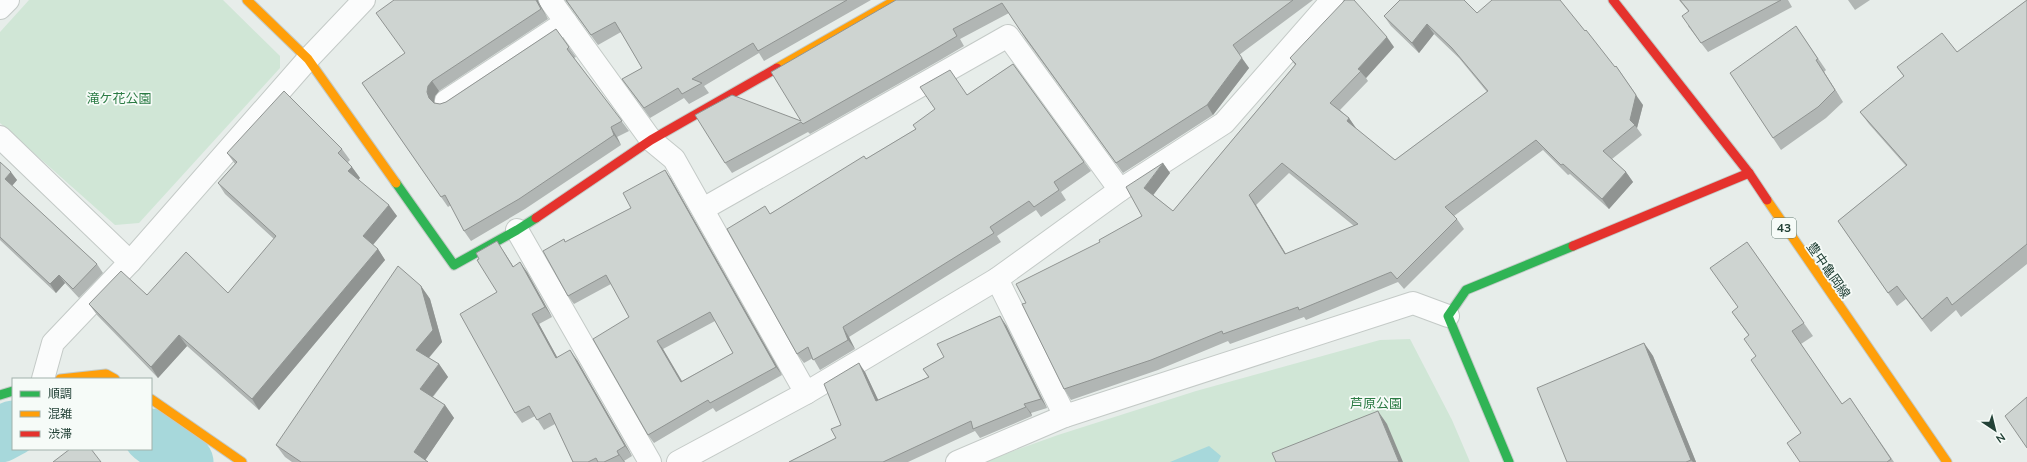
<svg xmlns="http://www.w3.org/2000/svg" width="2027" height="462" font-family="'Nunito Sans','Noto Sans JP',sans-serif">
  <rect width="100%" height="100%" fill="#e7edea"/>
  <g fill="#d0e6d6">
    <polygon points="29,0 223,0 280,56 280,68 139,223 115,225 0,123 0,32"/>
    <polygon points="1410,339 1452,420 1470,462 982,462 1058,435 1196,391 1380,340"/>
  </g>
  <polygon fill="#a7d8db" points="1209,446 1221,456 1218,462 1170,462"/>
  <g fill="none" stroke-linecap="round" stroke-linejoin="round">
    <g stroke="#a7d8db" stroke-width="55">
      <polyline points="0,435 13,428"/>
      <polyline points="151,436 186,462"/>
    </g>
    <g stroke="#c4cac7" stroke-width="24">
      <g id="street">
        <polyline points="550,0 651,140 674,159 806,393"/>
        <polyline points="0,8 8,0"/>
        <polyline points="446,101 566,22"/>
        <polyline points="0,137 130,262"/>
        <polyline points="703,209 1008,36 1120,190"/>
        <polyline points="517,230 650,462"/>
        <polyline points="997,279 1065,416"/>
        <polyline points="43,379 53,343 130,262 308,59 364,0"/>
        <polyline points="678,462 806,393 997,279 1120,190 1224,123 1332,0"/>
        <polyline points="957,462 1065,416 1413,303 1448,316"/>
      </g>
    </g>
    <g stroke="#c3cac7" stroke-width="11">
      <g id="fast">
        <polyline points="396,183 454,265 517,230 536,218"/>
        <polyline points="0,395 13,391"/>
        <polyline points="1509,462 1448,316 1466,290 1573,246"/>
      </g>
    </g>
    <g stroke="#c3cac7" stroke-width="11">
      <g id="slow">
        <polyline points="247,0 308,59 396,183"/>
        <polyline points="777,68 896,0"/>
        <polyline points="1767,200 1947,462"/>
        <polyline points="60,379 106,374 115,379"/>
        <polyline points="151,399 242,462"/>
      </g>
    </g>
    <g stroke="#c3cac7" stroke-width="11">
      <g id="jam">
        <polyline points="1613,0 1749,173 1767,200"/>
        <polyline points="536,218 651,140 777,68"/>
        <polyline points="1573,246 1749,173"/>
      </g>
    </g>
    <use href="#street" stroke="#fbfcfc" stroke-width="22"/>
    <use href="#fast" stroke="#30b455" stroke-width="9"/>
    <use href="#slow" stroke="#ff9f0a" stroke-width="9"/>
    <use href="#jam" stroke="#e5322d" stroke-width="9"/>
  </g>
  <g fill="#b1b6b4" fill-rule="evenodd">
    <polygon points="394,0 538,0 538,1 548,19 439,91 435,96 434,103 440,104 446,102 556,29 576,57 574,58 629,131 617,137 621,145 525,209 471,241 464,231 451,205 448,207 362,83 405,53"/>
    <polygon points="565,0 871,0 764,61 759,53 704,86 709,93 689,104 684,98 650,118 622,79 642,68 621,32 598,45"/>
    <polygon points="896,0 1313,0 1239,55 1249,68 1213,115 1123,173 1026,40 1009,13 960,39 964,46 942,59 810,134 808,132 732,173 725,163 801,121"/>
    <polygon points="1679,0 1788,0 1792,7 1708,52 1688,26 1688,11"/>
    <polygon points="1848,0 1870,0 1855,10"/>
    <polygon points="2027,0 2027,264 1961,317 1956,310 1931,332 1906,299 1897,306 1838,221 1906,166 1869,124 1860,112 1904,77 1897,67 1957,52"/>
    <path d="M1477,13L1643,105L1637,128L1642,135L1612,159L1626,172L1633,182L1609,209L1570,174L1568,175L1543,150L1454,216L1457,219L1464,229L1404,289L1398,282L1306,320L1304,317L1230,344L1228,341L1158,370L1071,400L1064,389L1026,303L1100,242L1142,216L1163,163L1170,173L1153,195L1173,211L1295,65L1290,58L1394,47L1366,78L1368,81L1340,110L1349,118L1356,129L1395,160L1487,92L1459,58L1434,34L1419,53L1391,26L1384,16ZM1289,173L1354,226L1286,254L1256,205Z"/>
    <polygon points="1796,26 1826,70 1824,72 1843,102 1826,118 1781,150 1773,138"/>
    <polygon points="1013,64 1091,171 1061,192 1066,200 1041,217 1036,210 997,236 1001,242 849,337 855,349 820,370 813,358 804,363 797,354 771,213 866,159 916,129 967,95"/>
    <polygon points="342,149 350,160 348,162 360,178 358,180 397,216 373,245 378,249 385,260 259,410 187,346 158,378 97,315 89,304 147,295 228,293 274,239 225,194 218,183 235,164 227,153"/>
    <polygon points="0,162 17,180 12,186 97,264 103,273 79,298 65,283 56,293 0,240"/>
    <path d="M665,170L671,179L782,375L716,412L713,408L654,443L648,435L629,317L611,284L574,304L568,296L566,242L631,208ZM715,321L733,353L682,381L663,349Z"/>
    <polygon points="1747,242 1813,336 1801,344 1842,404 1850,398 1894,462 1800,462 1801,433 1756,356 1749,336 1732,312 1738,307"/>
    <polygon points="504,252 513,266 527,272 552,317 539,324 557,357 577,360 632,456 624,461 625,462 573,462 555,424 544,430 535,416 522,423 515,413 497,292"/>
    <polygon points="421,286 430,299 442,342 429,358 439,364 448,377 433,397 445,405 454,418 425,460 428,462 292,462 285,457 276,445"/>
    <polygon points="1006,325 1047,408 1031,413 1032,416 980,438 975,431 908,462 789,462 836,438 841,425 865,372 878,400 928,377 923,369"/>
    <polygon points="1644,343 1653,356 1696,462 1567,462"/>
  </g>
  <g fill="#909492">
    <polygon points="536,0 538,0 538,1 548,19"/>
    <polygon points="1427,24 1434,34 1419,53 1412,43"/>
    <polygon points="1387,37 1394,47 1366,78 1358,69"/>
    <polygon points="1242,58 1249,68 1213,115 1207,105"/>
    <polygon points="1816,60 1824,72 1843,102 1835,90"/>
    <polygon points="1616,66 1643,105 1637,128 1630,120"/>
    <polygon points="432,81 439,91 435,96 434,101 435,108 429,98 427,92 428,86"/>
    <polygon points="1349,118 1356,128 1354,131 1347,121"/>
    <polygon points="611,127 617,137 621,145 614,135"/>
    <polygon points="1163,163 1170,173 1151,198 1144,188"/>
    <polygon points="352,167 360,178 355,182 348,171"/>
    <polygon points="665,170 671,179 782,375 776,367"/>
    <polygon points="11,172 17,180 11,187 5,179"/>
    <polygon points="1626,172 1633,182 1609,209 1602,199"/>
    <polygon points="1249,195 1256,205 1292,264 1285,254"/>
    <polygon points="389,205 397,216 371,247 363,236"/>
    <polygon points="497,241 504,252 520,277 513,267"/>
    <polygon points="378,249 385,260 259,410 252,399"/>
    <polygon points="520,262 527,272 552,317 545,307"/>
    <polygon points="59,275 65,283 56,293 50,284"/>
    <polygon points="421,286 430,299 442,342 425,362 416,350"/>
    <polygon points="532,314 539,324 563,368 556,358"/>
    <polygon points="1000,316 1006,325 1047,408 1041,399"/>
    <polygon points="843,327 849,337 855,349 848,340"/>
    <polygon points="179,335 187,346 158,378 151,367"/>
    <polygon points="657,341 663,349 687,390 681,382"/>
    <polygon points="1644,343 1653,356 1696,462 1693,462 1691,460"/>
    <polygon points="570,350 577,360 632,456 625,446"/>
    <polygon points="859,363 865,372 883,410 876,401"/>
    <polygon points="439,364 448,377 429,401 420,389"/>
    <polygon points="1024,404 1031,413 1032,416"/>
    <polygon points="445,405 454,418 424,462 414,452"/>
    <polygon points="1378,411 1387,424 1403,462 1399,462"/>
    <polygon points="617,451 624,461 625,462 624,462 619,455"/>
  </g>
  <g fill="#ced4d1" stroke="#909492" fill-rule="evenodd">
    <polygon points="394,0 536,0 541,9 432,81 428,86 427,92 429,98 434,103 440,104 446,102 556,29 569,47 567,49 622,121 611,127 614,135 519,199 464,231 445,195 441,197 362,83 405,53 376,13"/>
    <polygon points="566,0 847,0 758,51 753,43 692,79 702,83 682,94 678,88 644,108 622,79 642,68 615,22 591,35"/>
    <polygon points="896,0 1293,0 1233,45 1242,58 1207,105 1116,163 1020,30 1002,3 953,29 957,36 935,49 803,124 801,122 725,163 695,115 732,95 801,121 771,72"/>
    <path d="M1345,0H1354L1387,37L1358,69L1361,71L1330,103L1349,118L1347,121L1395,160L1488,91L1452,48L1427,24L1412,43L1384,16L1400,0H1464L1477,13L1492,0H1560L1585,31L1586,30L1615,67L1616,66L1636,95L1630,120L1635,125L1603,151L1626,172L1602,199L1563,164L1561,165L1536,140L1445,207L1457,219L1397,279L1391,272L1299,310L1298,307L1223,334L1222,331L1151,360L1064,389L1022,304L1026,303L1016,284L1100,242L1099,240L1142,216L1126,187L1163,163L1144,188L1173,211L1296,64L1290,58ZM1282,163L1358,224L1285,254L1249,195Z"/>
    <polygon points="1680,0 1781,0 1701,43 1682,16 1689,11"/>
    <polygon points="2027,0 2027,244 1952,305 1947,297 1922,319 1897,286 1888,293 1838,221 1907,165 1860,112 1904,76 1897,67 1942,33 1957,52"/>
    <polygon points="1796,26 1818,59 1816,60 1835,90 1818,107 1773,138 1730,73"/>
    <polygon points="1013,64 1084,162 1054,182 1059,190 1034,207 1029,201 990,227 994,233 843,327 848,340 813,360 808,347 797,354 727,229 765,206 770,214 864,156 866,159 916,129 913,125 935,109 920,87 950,70 967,95"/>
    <polygon points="284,91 342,149 338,153 352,167 348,171 389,205 363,236 378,249 252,399 179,335 151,367 89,304 121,271 147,295 186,252 228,293 276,236 218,183 237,162 227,153"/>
    <polygon points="0,162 11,172 5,179 97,264 73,289 59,275 50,284 0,237"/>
    <path d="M665,170L776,367L710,403L708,400L648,435L593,339L629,317L606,275L568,296L543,251L564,239L565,242L631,208L623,193ZM710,312L733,353L681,382L657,341Z"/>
    <polygon points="497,241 513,267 520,262 545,307 532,314 556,358 570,350 625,446 617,451 619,455 604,462 598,462 596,458 588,462 573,462 550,413 537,420 529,406 515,413 460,314 497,292 477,260 479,259 476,253"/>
    <polygon points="1747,242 1804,323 1792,331 1842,404 1850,398 1891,459 1887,462 1800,462 1787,443 1801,433 1751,360 1756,356 1744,339 1749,335 1732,312 1738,307 1710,268"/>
    <polygon points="398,266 421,286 433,330 416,350 439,364 420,389 445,405 414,452 428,462 301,462 276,445"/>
    <polygon points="1000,316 1041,399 1024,404 1026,407 973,429 971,421 883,462 789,462 836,438 831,429 841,425 824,384 859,363 876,401 929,377 923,369 944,357 937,344"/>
    <polygon points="1644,343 1691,460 1686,462 1567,462 1537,388"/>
    <polygon points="2027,397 2027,448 2005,416"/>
    <polygon points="1378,411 1399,462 1276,462 1272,453"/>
    <polygon points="70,449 91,449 101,462 53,462"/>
  </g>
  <g text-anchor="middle" stroke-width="3.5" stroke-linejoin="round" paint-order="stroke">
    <rect fill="#f6fbf8" stroke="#627a71" stroke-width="1" x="1772" y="218" width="24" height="20" rx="3"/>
    <g font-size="12" font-weight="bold" fill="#234237">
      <text x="1784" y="232">43</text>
    </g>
    <g font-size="13" fill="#2b7b44" stroke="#f6fbf8">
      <text x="119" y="103">滝ケ花公園</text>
      <text x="1376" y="408">芦原公園</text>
    </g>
    <g font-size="13" fill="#234237" stroke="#f6fbf8">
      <text transform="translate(1829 270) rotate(55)" y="5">豊中亀岡線</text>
    </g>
  </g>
  <rect x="12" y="378" width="140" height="72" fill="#f6fbf8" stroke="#a2b1ab"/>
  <rect x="20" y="391" width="20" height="6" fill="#30b455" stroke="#a2b1ab"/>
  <text x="48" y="398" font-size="12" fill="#234237">順調</text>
  <rect x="20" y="411" width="20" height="6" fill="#ff9f0a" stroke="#a2b1ab"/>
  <text x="48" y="418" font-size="12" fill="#234237">混雑</text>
  <rect x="20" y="431" width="20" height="6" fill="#e5322d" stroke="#a2b1ab"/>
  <text x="48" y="438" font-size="12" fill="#234237">渋滞</text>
  <g transform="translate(1995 430) rotate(145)" stroke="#f6fbf8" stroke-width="3" paint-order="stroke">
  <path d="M0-3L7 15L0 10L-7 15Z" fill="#234237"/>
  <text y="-6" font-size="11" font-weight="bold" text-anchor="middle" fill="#234237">N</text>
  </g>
</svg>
